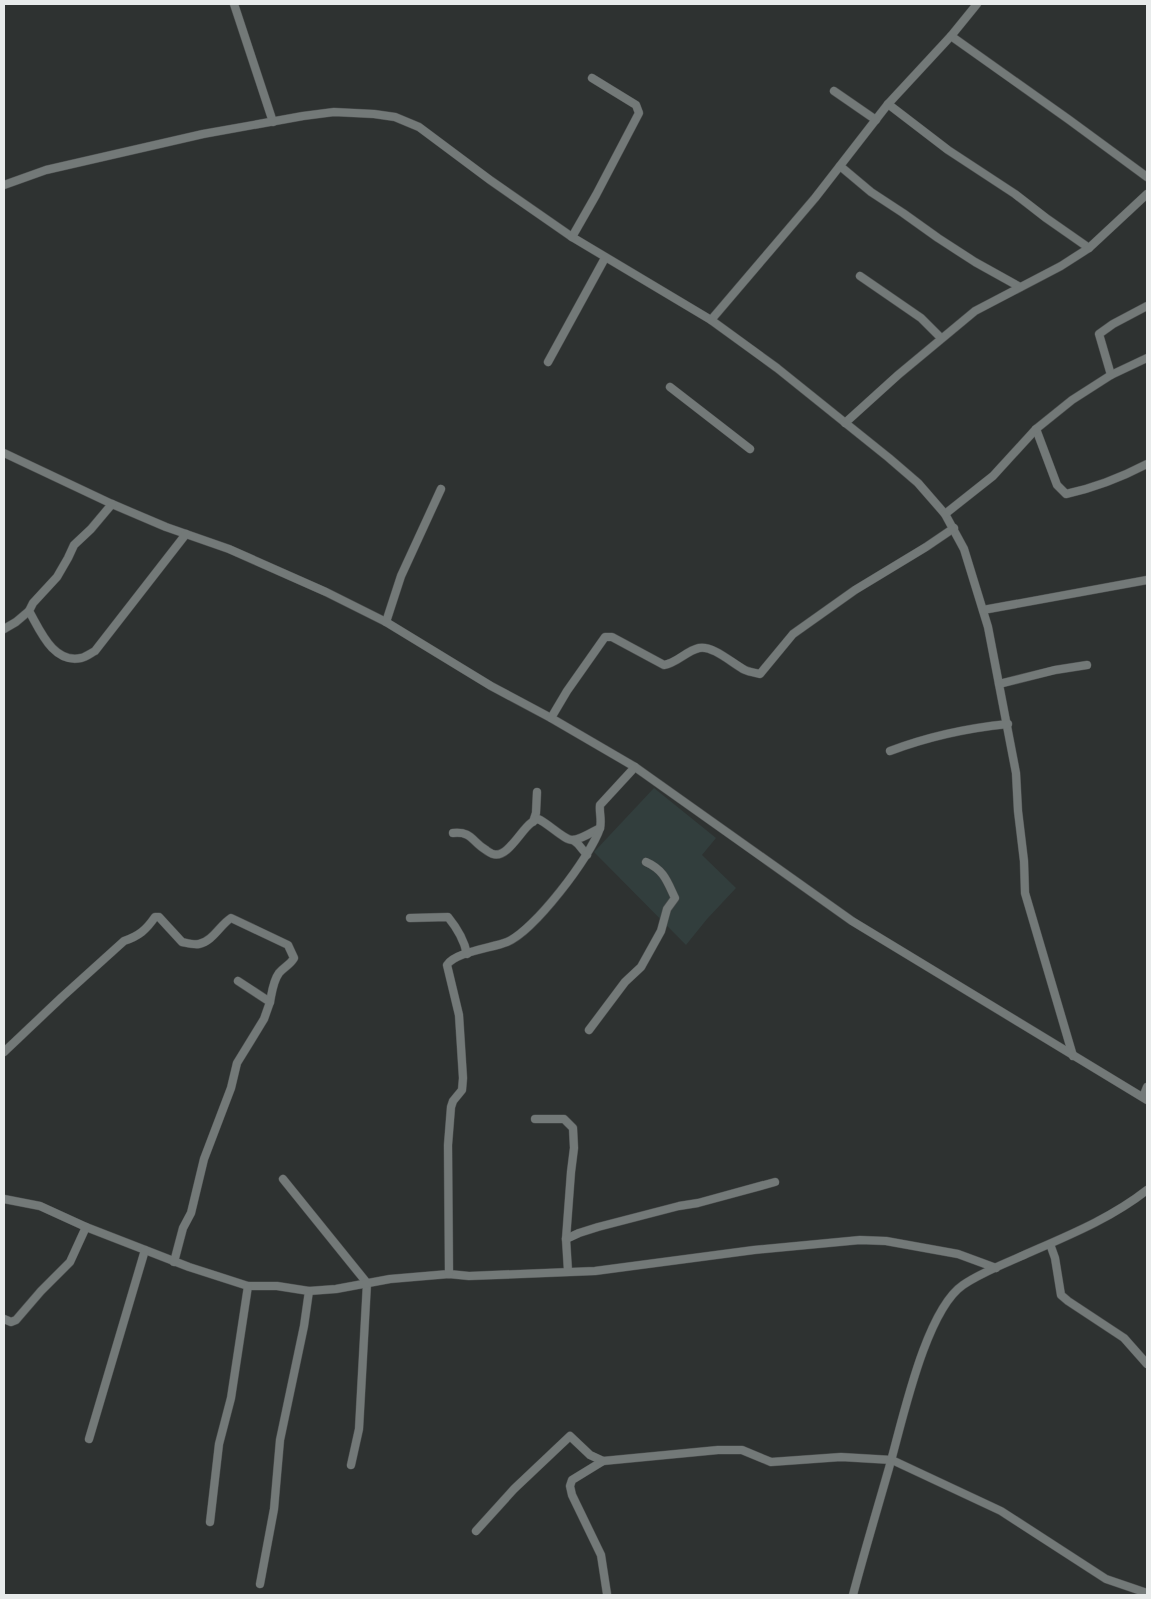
<svg xmlns="http://www.w3.org/2000/svg" width="1151" height="1599" font-family="Lora,serif">
  <rect width="100%" height="100%" fill="#2e3231"/>
  <polygon fill="#323e3d" points="654,788 716,838 702,855 736,888 707,919 686,945 594,852"/>
  <g fill="none" stroke-linecap="round" stroke-linejoin="round">
    <g stroke="#4d5050" stroke-width="9">
      <g id="minor">
        <polyline points="234,4 273,122"/>
        <polyline points="951,36 1068,119 1147,177"/>
        <polyline points="834,91 876,120"/>
        <polyline points="888,104 948,150 1015,194 1046,218 1089,248"/>
        <polyline points="840,166 871,192 903,213 938,238 975,262 1020,287"/>
        <polyline points="4,185 46,170 203,134 303,116 334,112 374,114 395,117 419,127 490,180 572,237 711,320 777,368 889,458 918,483 945,514 964,549 988,627 1016,773 1018,811 1024,861 1025,893 1073,1056"/>
        <polyline points="572,237 596,195 639,113 636,105 592,78"/>
        <polyline points="860,276 921,318 941,338"/>
        <polyline points="711,320 815,198 888,104 951,36 977,4"/>
        <polyline points="548,362 605,258"/>
        <polyline points="1111,375 1099,334 1113,324 1147,306"/>
        <polyline points="670,387 750,449"/>
        <polyline points="845,423 898,375 975,311 1061,266 1089,248 1147,194"/>
        <path d="M1036,429L1057,485L1066,494C1094,488 1122,477 1147,464"/>
        <polyline points="4,453 112,504 166,527 229,549 326,592 386,622 491,686 551,718 635,767 852,921 1147,1100"/>
        <path d="M112,504L91,529L74,545L68,558L57,577L33,603L29,611C40,630 53,664 81,658C86,657 91,653 95,651L186,534"/>
        <polyline points="945,514 993,476 1036,429 1072,400 1111,375 1147,358"/>
        <polyline points="983,610 1147,580"/>
        <polyline points="386,622 401,576 441,489"/>
        <polyline points="4,629 16,622 29,611"/>
        <polyline points="999,684 1055,670 1087,665"/>
        <path d="M551,718L567,691L605,637H612L664,665C677,663 686,651 699,648C713,645 733,664 745,670C749,672 756,673 760,674L793,634L855,590L926,547L954,528"/>
        <path d="M890,751C927,737 968,728 1008,724"/>
        <polyline points="533,822 536,813 537,792"/>
        <path d="M453,833C472,831 472,842 486,850C487,851 492,854 493,854C507,859 521,830 531,823C533,821 535,820 538,819C548,823 565,841 573,840C582,839 592,832 600,828"/>
        <polyline points="573,840 578,844 587,855"/>
        <path d="M410,918L448,917C457,928 464,939 467,954"/>
        <path d="M589,1030L625,982L641,967L661,931L667,909L675,898C667,881 664,870 646,862"/>
        <path d="M4,1052L62,997L124,941C139,936 146,930 155,917H159L182,942C187,943 194,945 199,944C213,941 220,925 231,918L288,945L294,958C290,965 284,967 279,973C273,981 272,992 270,1002"/>
        <polyline points="1143,1097 1147,1087"/>
        <polyline points="535,1119 564,1119 573,1128 574,1148 571,1172 566,1239 568,1271"/>
        <polyline points="283,1179 367,1283 359,1429 351,1465"/>
        <polyline points="4,1199 40,1206 86,1227 189,1267 248,1286 277,1286 309,1291 336,1289 390,1279 449,1274 469,1276 595,1271 754,1250 860,1240 886,1241 958,1254 996,1268"/>
        <polyline points="566,1239 579,1233 598,1227 679,1206 698,1203 775,1182"/>
        <polyline points="1050,1244 1055,1258 1061,1295 1068,1301 1124,1338 1147,1364"/>
        <polyline points="174,1262 183,1228 191,1213 204,1159 231,1088 237,1063 264,1019 270,1002 238,981"/>
        <path d="M449,1274L448,1145L451,1107L453,1101L462,1090L463,1078L459,1015L447,965C455,952 492,948 507,942C534,931 591,856 600,828C602,820 599,812 600,805L635,767"/>
        <polyline points="4,1319 11,1322 16,1320 41,1291 70,1262 86,1227"/>
        <polyline points="89,1439 145,1250"/>
        <polyline points="210,1522 219,1444 231,1398 248,1286"/>
        <polyline points="476,1531 514,1489 570,1436 590,1455 603,1461"/>
        <polyline points="260,1584 274,1509 280,1440 304,1326 309,1291"/>
        <polyline points="607,1594 601,1555 572,1495 570,1486 572,1480 603,1461 718,1450 742,1450 771,1462 841,1457 892,1460 1001,1511 1106,1579 1147,1593"/>
        <path d="M853,1595C864,1553 877,1510 889,1468C902,1423 925,1311 963,1285C982,1272 1004,1264 1024,1255C1067,1236 1110,1219 1147,1190"/>
      </g>
    </g>
    <use href="#minor" stroke="#737978" stroke-width="8"/>
  </g>
  <rect width="1151" height="1599" fill="none" stroke="#e8ebeb" stroke-width="10"/>
</svg>
